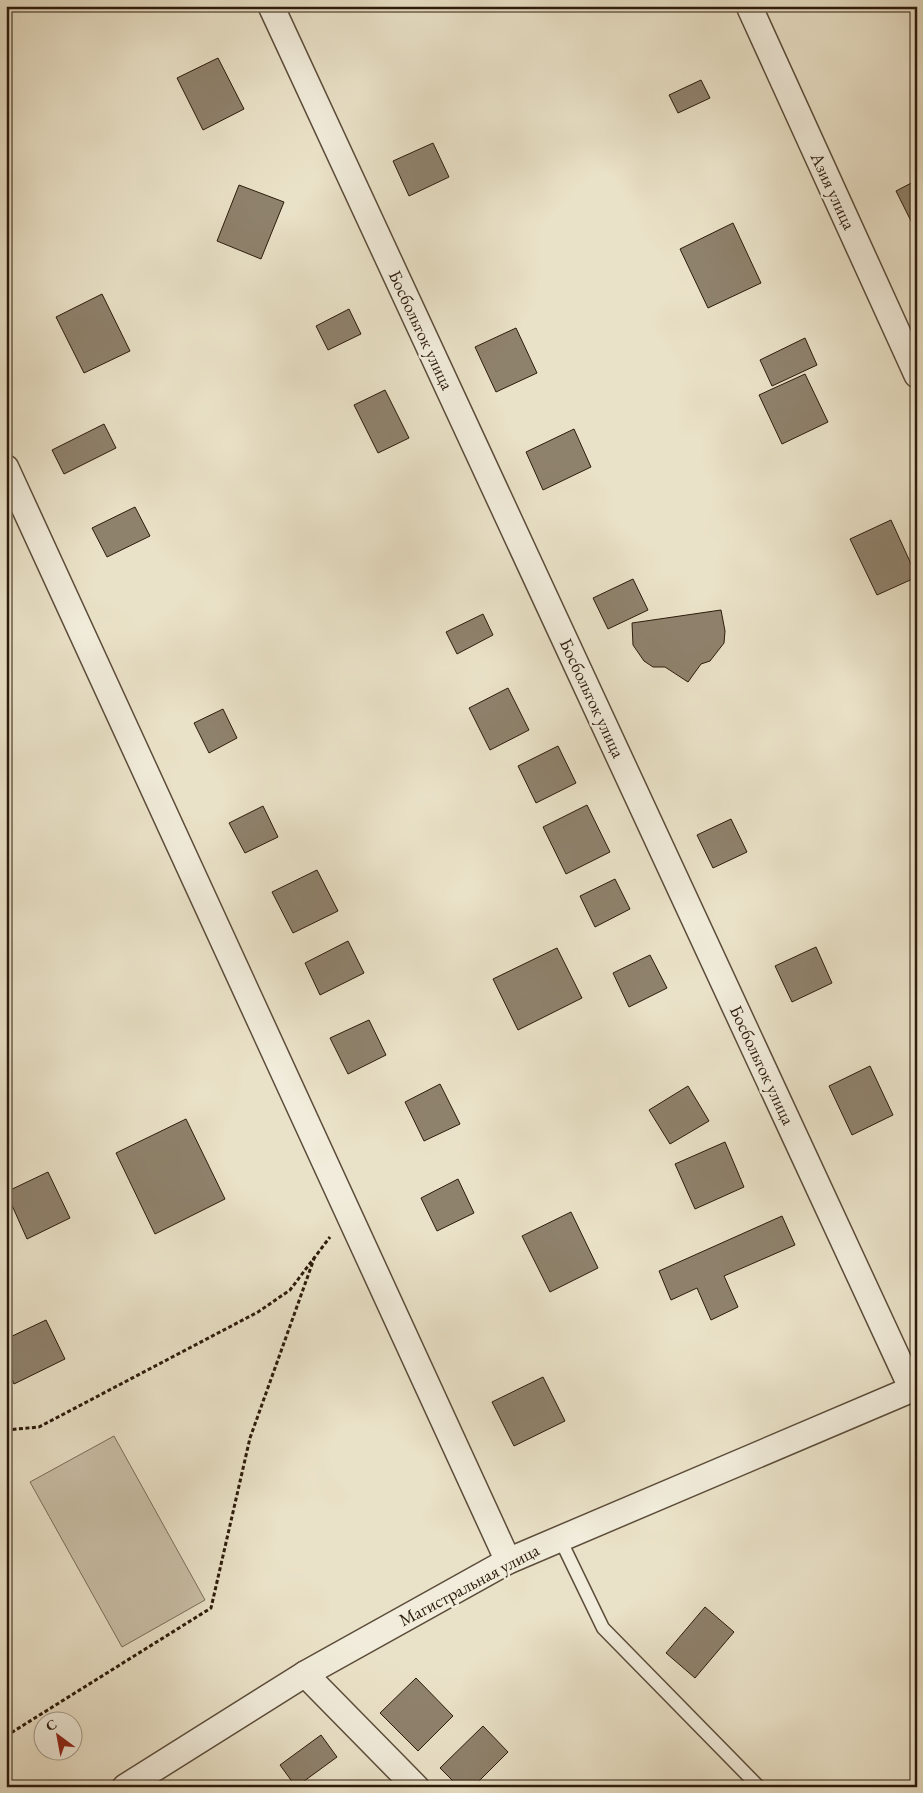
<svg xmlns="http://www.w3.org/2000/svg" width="923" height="1793" font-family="'EB Garamond',serif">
  <rect width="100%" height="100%" fill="#eae2c8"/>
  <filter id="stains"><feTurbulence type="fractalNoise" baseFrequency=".004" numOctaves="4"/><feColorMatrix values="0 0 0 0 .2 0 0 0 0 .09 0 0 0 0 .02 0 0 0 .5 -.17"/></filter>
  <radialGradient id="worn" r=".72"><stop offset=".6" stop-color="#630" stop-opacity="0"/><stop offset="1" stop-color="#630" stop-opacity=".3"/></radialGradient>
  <polygon fill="#cac0a8" stroke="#7b6e5a" points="114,1436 205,1600 122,1647 30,1482"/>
  <g fill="#8f826d" stroke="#2c1b0b">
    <polygon points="218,58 244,109 203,130 177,78"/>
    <polygon points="701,80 710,98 678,113 669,95"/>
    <polygon points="433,143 449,177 409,196 393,161"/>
    <polygon points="917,180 917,231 916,231 896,191"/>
    <polygon points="239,185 284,202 261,259 217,241"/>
    <polygon points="733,223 761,283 708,308 680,249"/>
    <polygon points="102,294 130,351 84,373 56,317"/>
    <polygon points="349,309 361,334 328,350 316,326"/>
    <polygon points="516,328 537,373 496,392 475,347"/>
    <polygon points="805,338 817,365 772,386 760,360"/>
    <polygon points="805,374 828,422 782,444 759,395"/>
    <polygon points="385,390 409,438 378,453 354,405"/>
    <polygon points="104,424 116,448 64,474 52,450"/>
    <polygon points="574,429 591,467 543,490 526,452"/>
    <polygon points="135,507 150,536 107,557 92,528"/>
    <polygon points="891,520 917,577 877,595 850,539"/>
    <polygon points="633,579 648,610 608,629 593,598"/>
    <polygon points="721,610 725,631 724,643 710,661 701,664 688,682 665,667 653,667 644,661 633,645 632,623"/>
    <polygon points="483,614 493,635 457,654 446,632"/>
    <polygon points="508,688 529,730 490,750 469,708"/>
    <polygon points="223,709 237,738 209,753 194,723"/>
    <polygon points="558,746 576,783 536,803 518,766"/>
    <polygon points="587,805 610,852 566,874 543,827"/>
    <polygon points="263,806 278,837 245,853 229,823"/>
    <polygon points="731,819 747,852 713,868 697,835"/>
    <polygon points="317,870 338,911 293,933 272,892"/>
    <polygon points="615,879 630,909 595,927 580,896"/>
    <polygon points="348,941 364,973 320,995 305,963"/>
    <polygon points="816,947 832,983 792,1002 775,966"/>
    <polygon points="557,948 582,998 518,1030 493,979"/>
    <polygon points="650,955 667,988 629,1007 613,973"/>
    <polygon points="369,1020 386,1055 348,1074 330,1038"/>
    <polygon points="870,1066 893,1115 852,1135 829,1086"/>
    <polygon points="440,1084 460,1124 424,1141 405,1102"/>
    <polygon points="688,1086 709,1121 670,1144 649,1110"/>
    <polygon points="186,1119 225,1199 155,1234 116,1153"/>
    <polygon points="725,1142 744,1187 695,1209 675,1164"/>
    <polygon points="48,1172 70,1218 27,1239 6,1192"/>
    <polygon points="458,1179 474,1213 437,1231 421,1198"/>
    <polygon points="571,1212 598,1268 550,1292 522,1236"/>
    <polygon points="782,1216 795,1245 724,1276 738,1307 711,1320 697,1288 671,1300 659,1271"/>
    <polygon points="46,1320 65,1359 14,1384 6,1367 6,1339"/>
    <polygon points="543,1377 565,1421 514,1446 492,1402"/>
    <polygon points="705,1607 734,1632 695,1678 666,1653"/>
    <polygon points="416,1678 453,1716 418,1751 380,1713"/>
    <polygon points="483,1726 508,1752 473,1787 459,1787 440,1768"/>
    <polygon points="321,1735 337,1757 296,1787 280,1765"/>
  </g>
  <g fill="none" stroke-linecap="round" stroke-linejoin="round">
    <g stroke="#5c4d3a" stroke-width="15">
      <polyline id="service" points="560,1539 603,1628 759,1787"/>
    </g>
    <g stroke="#5c4d3a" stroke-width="28">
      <g id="minor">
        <polyline points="271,6 912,1389"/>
        <polyline points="749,6 917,375"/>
        <polyline points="6,468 508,1561"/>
        <polyline points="305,1674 416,1787"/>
        <polyline points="125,1787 305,1674 508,1561 917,1387"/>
      </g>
    </g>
    <g stroke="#2c1b0b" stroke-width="3" stroke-dasharray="4 2.5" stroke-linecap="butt">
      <polyline points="6,1430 39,1427 258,1312 290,1290 330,1237"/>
      <polyline points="6,1736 211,1608 250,1438 315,1256"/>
    </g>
    <use href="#service" stroke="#f1ecdb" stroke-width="12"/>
    <use href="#minor" stroke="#f1ecdb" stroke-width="25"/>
  </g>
  <g text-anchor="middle" stroke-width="5" stroke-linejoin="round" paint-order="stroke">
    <g font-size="18" fill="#2c1b0b" stroke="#f1ecdb">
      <text transform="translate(833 191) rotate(65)" y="6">Азия улица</text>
      <text transform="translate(421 330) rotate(65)" y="6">Босбольток улица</text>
      <text transform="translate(592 698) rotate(65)" y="6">Босбольток улица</text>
      <text transform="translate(762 1065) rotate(65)" y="6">Босбольток улица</text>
      <text transform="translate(469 1585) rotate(-28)" y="6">Магистральная улица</text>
    </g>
  </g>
  <rect width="923" height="1793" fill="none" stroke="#eae2c8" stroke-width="25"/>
  <rect x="8" y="8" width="908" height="1778" fill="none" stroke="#2c1b0b" stroke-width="2.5"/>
  <rect x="12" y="12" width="898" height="1768" fill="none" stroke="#2c1b0b"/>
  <g transform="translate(58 1736) rotate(328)"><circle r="24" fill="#f1ecdb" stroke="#a29888"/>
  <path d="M0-4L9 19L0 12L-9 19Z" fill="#8f2418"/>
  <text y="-8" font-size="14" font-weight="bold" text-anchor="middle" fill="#2c1b0b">С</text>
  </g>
  <rect width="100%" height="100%" filter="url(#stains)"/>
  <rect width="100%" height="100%" fill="url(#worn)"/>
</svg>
